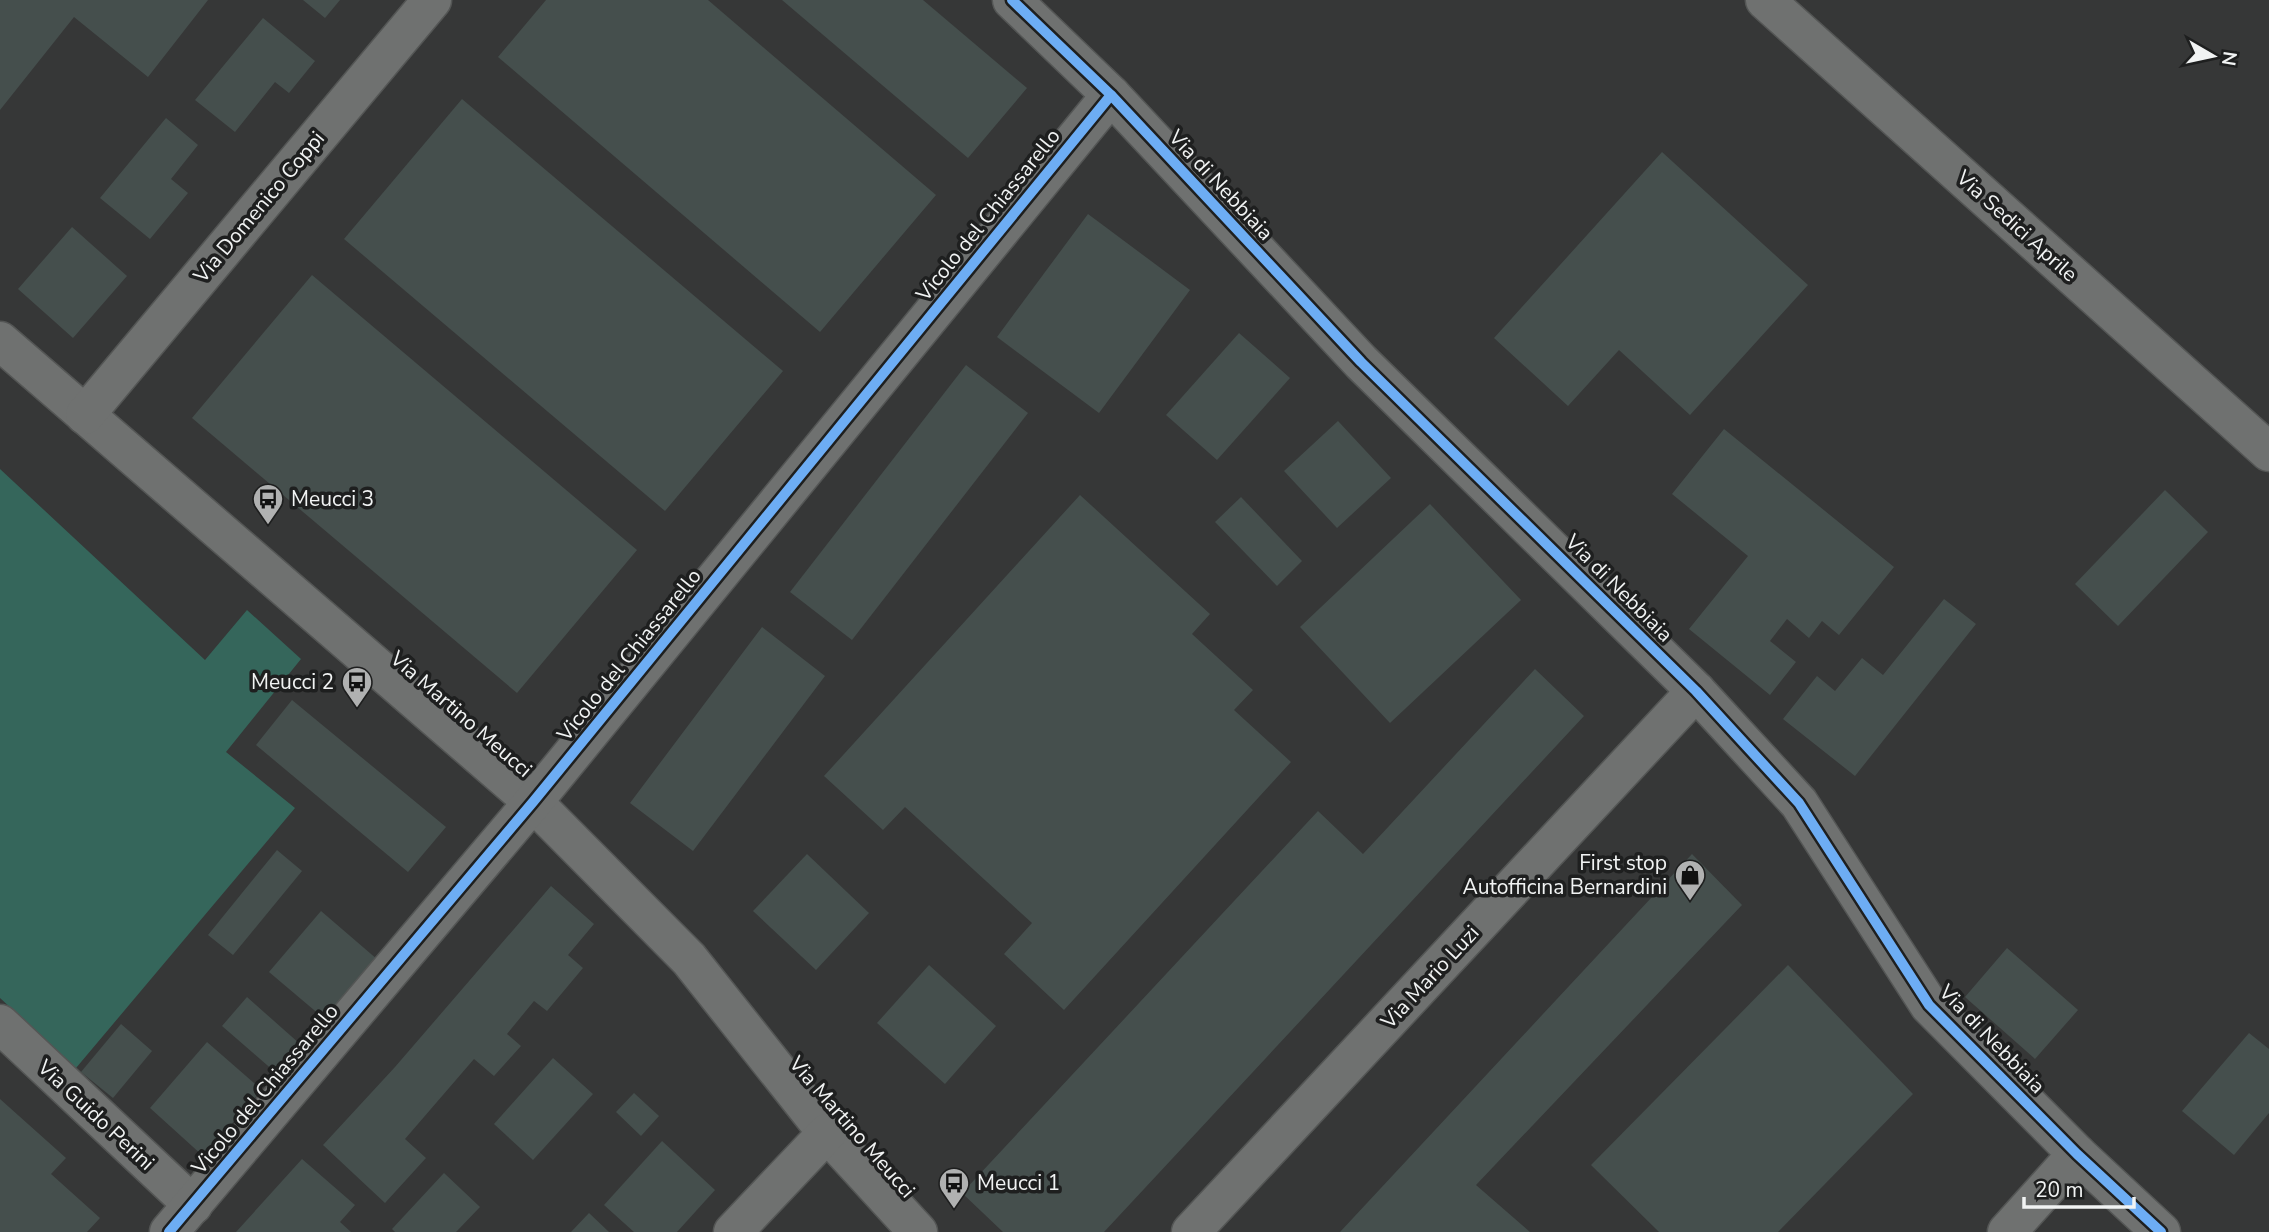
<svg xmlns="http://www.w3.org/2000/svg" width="2269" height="1232" font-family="'Nunito Sans',sans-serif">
  <rect width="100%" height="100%" fill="#363737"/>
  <polygon fill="#35665b" points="0,469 205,660 247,610 301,659 226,752 295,808 76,1068 0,998"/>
  <g fill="#454f4d">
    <polygon points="0,0 208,0 148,77 74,17 0,110"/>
    <polygon points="303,0 340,0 325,18"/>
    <polygon points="546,0 708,0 936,195 820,332 498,57"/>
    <polygon points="782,0 923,0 1027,88 968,158"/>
    <polygon points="263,18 315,61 289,93 275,82 235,132 195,100"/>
    <polygon points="462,99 783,371 665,511 344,239"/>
    <polygon points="166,118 198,145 171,179 188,193 150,239 100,198"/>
    <polygon points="1662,152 1808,285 1690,415 1619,350 1568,406 1494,338"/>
    <polygon points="1088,214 1190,290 1099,413 997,337"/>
    <polygon points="72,227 127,276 73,338 18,289"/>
    <polygon points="312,275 637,550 517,693 192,418"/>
    <polygon points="1239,333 1290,378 1217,460 1166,415"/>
    <polygon points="966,365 1028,413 852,640 790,592"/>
    <polygon points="1338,421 1391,478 1337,528 1284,471"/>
    <polygon points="1724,429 1894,567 1839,635 1822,621 1809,638 1787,619 1770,641 1796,662 1770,695 1689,629 1748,556 1672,494"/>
    <polygon points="2165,490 2208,532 2118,626 2075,584"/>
    <polygon points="1080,495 1210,614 1192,634 1253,690 1234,710 1291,762 1064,1010 1004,954 1032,923 905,807 883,830 824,776"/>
    <polygon points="1241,497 1302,561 1277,586 1215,522"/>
    <polygon points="1430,504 1521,600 1390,723 1300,627"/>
    <polygon points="1944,599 1976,624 1855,776 1783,719 1817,676 1835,691 1862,658 1883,675"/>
    <polygon points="762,627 825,676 693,851 630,803"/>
    <polygon points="1535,669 1584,716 1104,1232 1003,1232 962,1193 1318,811 1363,854"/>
    <polygon points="292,700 446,827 408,872 256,745"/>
    <polygon points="277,850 302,871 233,955 208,935"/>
    <polygon points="807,854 869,913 816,970 753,911"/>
    <polygon points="1692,854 1742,905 1476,1185 1530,1232 1340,1232"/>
    <polygon points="551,886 594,924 568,955 583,968 547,1011 534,1001 507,1034 521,1046 494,1076 474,1059 405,1139 426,1158 385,1203 323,1145 395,1067"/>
    <polygon points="321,911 378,960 327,1021 269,972"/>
    <polygon points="2007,948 2078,1010 2035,1059 1965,997"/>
    <polygon points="929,965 996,1026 945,1084 877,1023"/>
    <polygon points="1788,965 1913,1094 1778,1232 1659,1232 1591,1165"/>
    <polygon points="247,997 300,1044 275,1072 222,1026"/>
    <polygon points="121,1024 152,1051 113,1098 81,1072"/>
    <polygon points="2249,1033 2269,1049 2269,1113 2234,1155 2182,1111"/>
    <polygon points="207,1042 262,1090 203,1156 150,1108"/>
    <polygon points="553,1058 593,1094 533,1160 494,1124"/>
    <polygon points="634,1093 659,1116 641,1136 616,1112"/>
    <polygon points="0,1099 66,1158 51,1174 100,1218 87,1232 0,1232"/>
    <polygon points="662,1141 715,1190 677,1232 634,1232 604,1205"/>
    <polygon points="302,1159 355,1205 340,1222 351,1232 236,1232"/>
    <polygon points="444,1173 480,1207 456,1232 395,1232 392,1229"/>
    <polygon points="589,1213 609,1232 571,1232"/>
  </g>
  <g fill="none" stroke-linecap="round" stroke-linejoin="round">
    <g stroke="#545655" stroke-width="41">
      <g id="street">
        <polyline points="1012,0 1111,95 1361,362 1696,691 1799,803 1929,1005 2077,1154 2161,1232"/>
        <polyline points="0,341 533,802 689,959 827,1133 918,1232"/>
        <polyline points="85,415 432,0"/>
        <polyline points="0,1024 193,1205"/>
        <polyline points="169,1232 533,802 1111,95"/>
        <polyline points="733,1232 827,1133"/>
        <polyline points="1191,1232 1696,691"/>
        <polyline points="2007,1232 2077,1154"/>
      </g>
    </g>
    <g stroke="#545655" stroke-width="41">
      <polyline id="secondary" points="1765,0 2269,452"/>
    </g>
    <use href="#street" stroke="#6f7170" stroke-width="38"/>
    <use href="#secondary" stroke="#6f7170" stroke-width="38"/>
    <g stroke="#1e1f1f" stroke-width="15">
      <g id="cycleway">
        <polyline points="1012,0 1111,95 1361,362 1696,691 1799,803 1929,1005 2077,1154 2161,1232"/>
        <polyline points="169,1232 533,802 1111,95"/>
      </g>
    </g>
    <use href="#cycleway" stroke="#6dadf4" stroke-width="10"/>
  </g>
  <defs>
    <g id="bus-pin" transform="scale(1.575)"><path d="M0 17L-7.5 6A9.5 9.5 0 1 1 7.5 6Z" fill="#b0b1b1" stroke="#1e1f1f"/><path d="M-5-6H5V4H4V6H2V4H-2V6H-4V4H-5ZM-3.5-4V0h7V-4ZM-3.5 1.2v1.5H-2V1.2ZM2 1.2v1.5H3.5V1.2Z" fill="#111"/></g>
    <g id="shop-pin" transform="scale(1.575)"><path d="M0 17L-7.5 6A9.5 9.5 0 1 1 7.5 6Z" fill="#b0b1b1" stroke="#1e1f1f"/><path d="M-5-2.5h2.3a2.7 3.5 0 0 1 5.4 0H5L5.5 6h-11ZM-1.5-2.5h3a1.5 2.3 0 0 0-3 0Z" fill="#111"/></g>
  </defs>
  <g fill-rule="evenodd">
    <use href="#bus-pin" x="268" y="499"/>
    <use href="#bus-pin" x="357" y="682"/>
    <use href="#shop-pin" x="1690" y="875"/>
    <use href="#bus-pin" x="954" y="1183"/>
  </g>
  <g text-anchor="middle" stroke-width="7" stroke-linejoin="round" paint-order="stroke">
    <g font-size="21" fill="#f1f3f3" stroke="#1e1f1f">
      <text transform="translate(1221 185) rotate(47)" y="7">Via di Nebbiaia</text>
      <text transform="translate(259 207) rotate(-50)" y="7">Via Domenico Coppi</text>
      <text transform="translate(988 215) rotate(-51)" y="7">Vicolo del Chiassarello</text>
      <text transform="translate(2017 226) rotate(42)" y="7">Via Sedici Aprile</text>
      <text transform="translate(1619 588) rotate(45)" y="7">Via di Nebbiaia</text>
      <text transform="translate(629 655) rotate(-51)" y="7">Vicolo del Chiassarello</text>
      <text transform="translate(461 714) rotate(41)" y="7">Via Martino Meucci</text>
      <text transform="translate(1430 977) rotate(-47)" y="7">Via Mario Luzi</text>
      <text transform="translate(1992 1039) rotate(46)" y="7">Via di Nebbiaia</text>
      <text transform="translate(265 1089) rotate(-50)" y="7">Vicolo del Chiassarello</text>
      <text transform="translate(96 1115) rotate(43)" y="7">Via Guido Perini</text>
      <text transform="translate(852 1127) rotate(49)" y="7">Via Martino Meucci</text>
    </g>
    <g font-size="21" fill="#f1f3f3" stroke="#1e1f1f" text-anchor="start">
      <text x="291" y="506">Meucci 3</text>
      <text x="334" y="689" text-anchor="end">Meucci 2</text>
      <text x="1667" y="870" text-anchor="end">First stop<tspan x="1667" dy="24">Autofficina Bernardini</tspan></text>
      <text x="977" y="1190">Meucci 1</text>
    </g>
  </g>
  <g transform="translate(2213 56) rotate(99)" stroke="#1e1f1f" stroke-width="5" paint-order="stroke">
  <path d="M0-5L12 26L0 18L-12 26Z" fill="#f1f3f3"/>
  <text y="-10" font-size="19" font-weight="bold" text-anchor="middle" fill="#f1f3f3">N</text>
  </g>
  <path d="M2024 1197v10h110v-10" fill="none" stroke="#f1f3f3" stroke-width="3.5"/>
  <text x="2035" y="1197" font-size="21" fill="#f1f3f3" stroke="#1e1f1f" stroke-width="5" paint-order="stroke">20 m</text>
</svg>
